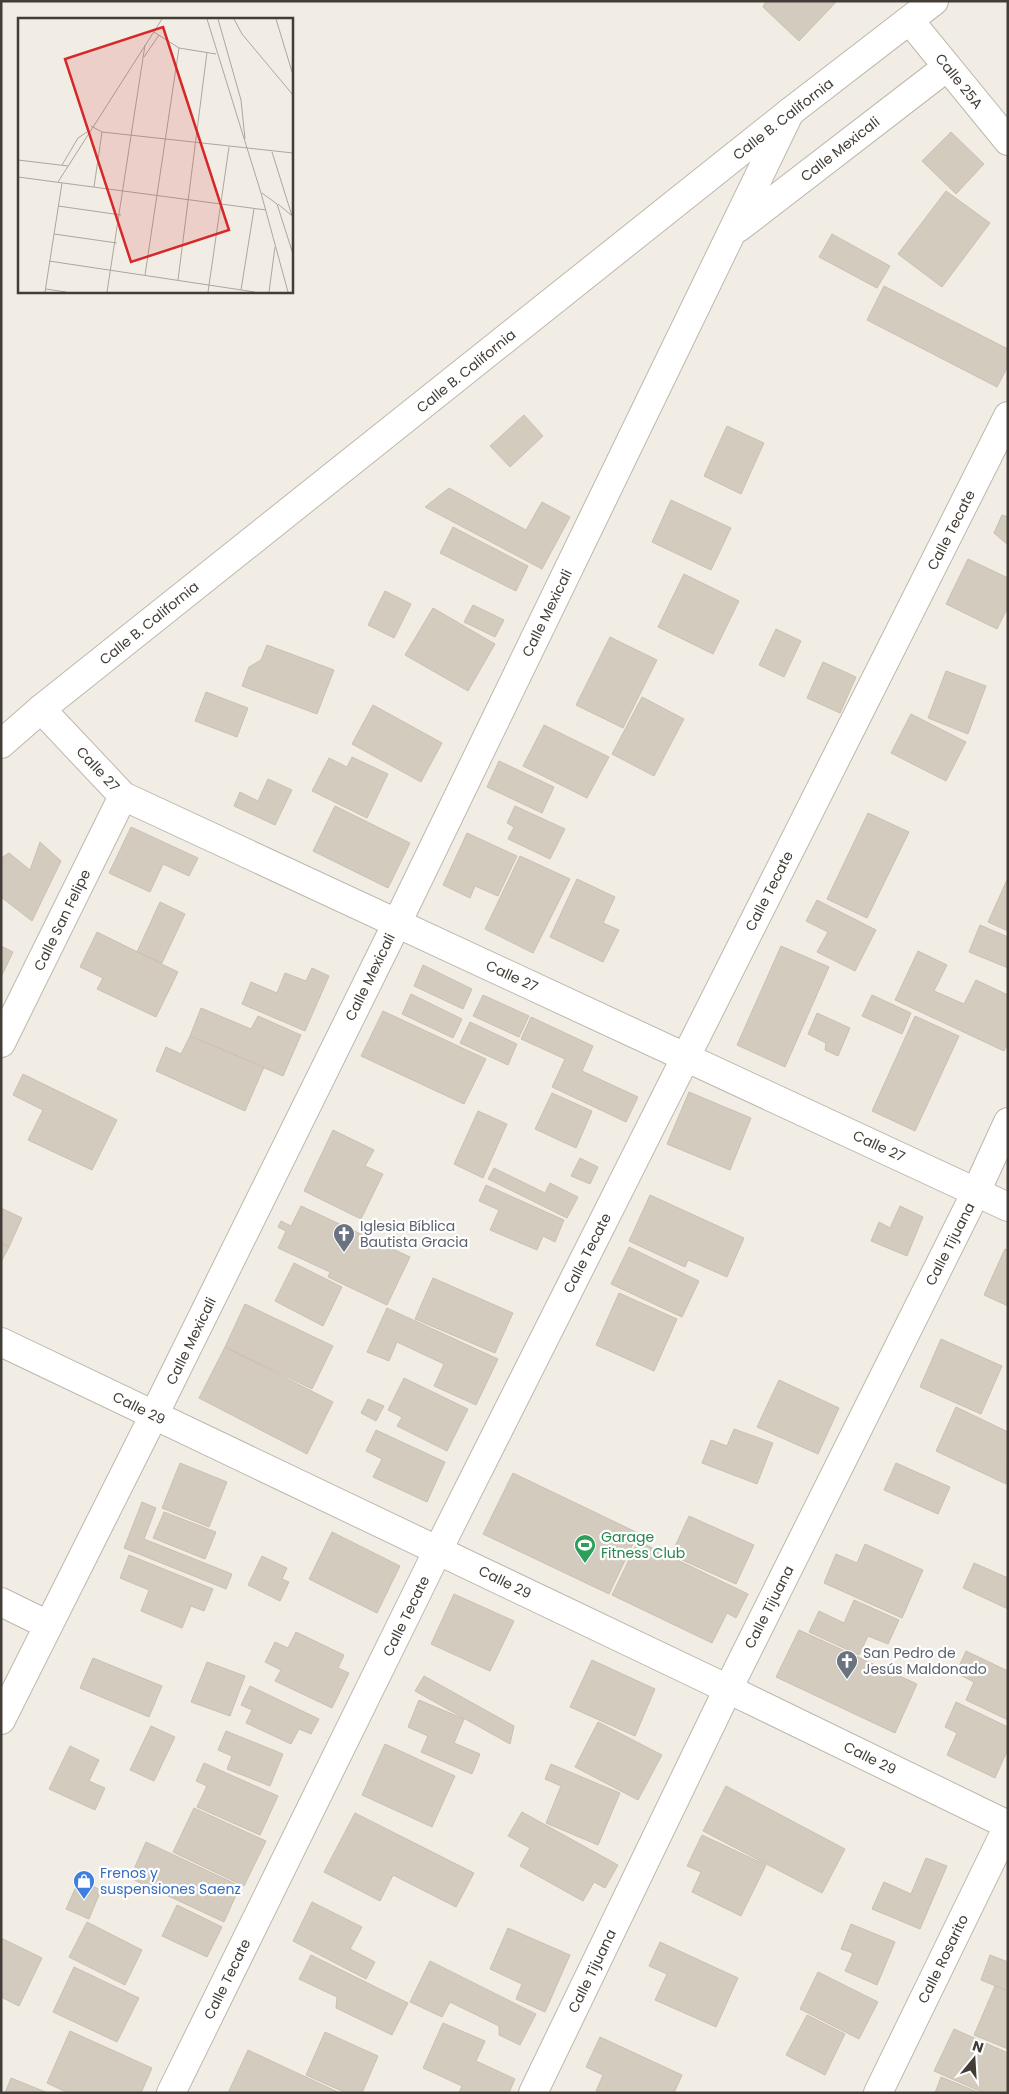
<svg xmlns="http://www.w3.org/2000/svg" width="1009" height="2094" font-family="Poppins,sans-serif">
  <rect width="100%" height="100%" fill="#f1ede5"/>
  <g fill="#d4cbbf" stroke="#cbc0b0">
    <polygon points="766,1 837,1 799,41 763,7"/>
    <polygon points="951,132 984,164 956,194 922,161"/>
    <polygon points="946,191 990,223 942,287 898,254"/>
    <polygon points="832,234 890,266 877,288 819,257"/>
    <polygon points="884,286 1008,349 1008,366 997,387 867,320"/>
    <polygon points="524,415 543,436 510,467 490,446"/>
    <polygon points="727,426 764,443 741,494 704,476"/>
    <polygon points="449,488 526,530 542,502 570,517 542,569 425,507"/>
    <polygon points="671,500 731,528 711,570 652,542"/>
    <polygon points="1002,515 1008,517 1008,545 994,533"/>
    <polygon points="453,527 528,566 516,591 440,553"/>
    <polygon points="968,559 1008,578 1008,607 997,629 946,604"/>
    <polygon points="684,574 739,601 713,654 658,627"/>
    <polygon points="385,591 411,604 394,638 368,625"/>
    <polygon points="473,605 504,620 495,637 464,622"/>
    <polygon points="433,608 495,644 468,691 405,655"/>
    <polygon points="776,629 801,641 784,677 759,665"/>
    <polygon points="610,637 657,660 623,728 576,705"/>
    <polygon points="267,645 334,670 317,714 242,686 249,667 261,660"/>
    <polygon points="823,662 856,677 840,713 807,698"/>
    <polygon points="946,671 986,686 968,734 928,718"/>
    <polygon points="206,692 248,708 237,737 195,721"/>
    <polygon points="642,697 684,719 654,776 612,754"/>
    <polygon points="373,705 442,743 421,782 352,744"/>
    <polygon points="911,714 966,742 946,781 891,753"/>
    <polygon points="544,725 609,757 587,798 523,766"/>
    <polygon points="352,757 388,774 367,818 312,791 329,758 347,767"/>
    <polygon points="499,761 554,787 542,813 487,787"/>
    <polygon points="268,779 292,790 275,825 234,806 240,792 258,801"/>
    <polygon points="335,806 410,843 388,888 313,851"/>
    <polygon points="515,806 565,829 550,859 508,839 514,827 507,823"/>
    <polygon points="868,813 909,832 867,918 827,899"/>
    <polygon points="131,827 198,858 189,876 163,864 150,892 109,873"/>
    <polygon points="467,833 517,856 498,896 475,886 470,898 443,885"/>
    <polygon points="40,842 61,861 32,921 1,897 1,858 9,853 30,870"/>
    <polygon points="520,856 570,879 533,953 485,929"/>
    <polygon points="577,879 615,897 603,923 619,930 603,962 550,937"/>
    <polygon points="1007,880 1008,880 1008,931 988,922"/>
    <polygon points="817,900 876,930 855,971 817,952 828,932 806,921"/>
    <polygon points="160,902 185,914 162,963 137,952"/>
    <polygon points="980,925 1008,937 1008,968 969,952"/>
    <polygon points="97,932 178,972 156,1017 97,989 103,978 80,967"/>
    <polygon points="1,946 13,952 1,977"/>
    <polygon points="781,946 829,967 785,1067 737,1045"/>
    <polygon points="918,951 947,965 934,991 964,1004 976,980 1008,995 1008,1042 1004,1051 895,1000"/>
    <polygon points="423,965 472,989 463,1009 414,986"/>
    <polygon points="312,968 329,976 305,1031 242,1004 251,982 277,993 285,973 306,981"/>
    <polygon points="411,994 462,1019 453,1038 402,1014"/>
    <polygon points="483,995 529,1016 519,1037 473,1016"/>
    <polygon points="872,995 911,1013 902,1034 862,1016"/>
    <polygon points="201,1008 251,1029 258,1016 301,1035 283,1076 190,1036"/>
    <polygon points="383,1011 486,1059 464,1104 361,1056"/>
    <polygon points="817,1013 850,1028 838,1056 825,1050 826,1043 808,1034"/>
    <polygon points="915,1016 959,1036 915,1131 872,1111"/>
    <polygon points="531,1017 593,1046 582,1071 638,1097 626,1122 552,1087 565,1059 521,1039"/>
    <polygon points="470,1022 517,1044 508,1065 460,1043"/>
    <polygon points="190,1036 264,1067 245,1111 156,1071 166,1047 181,1054"/>
    <polygon points="23,1074 117,1120 92,1170 28,1140 43,1110 13,1095"/>
    <polygon points="689,1092 751,1118 730,1170 667,1144"/>
    <polygon points="552,1093 592,1111 576,1148 535,1129"/>
    <polygon points="478,1111 507,1124 483,1178 454,1164"/>
    <polygon points="333,1130 374,1150 365,1166 383,1174 361,1219 304,1191"/>
    <polygon points="580,1158 598,1167 590,1184 571,1176"/>
    <polygon points="494,1168 545,1193 550,1183 578,1197 567,1218 488,1179"/>
    <polygon points="486,1185 564,1220 555,1242 543,1236 537,1250 490,1230 499,1210 479,1201"/>
    <polygon points="650,1195 744,1238 727,1277 688,1260 685,1267 629,1241"/>
    <polygon points="301,1206 410,1257 387,1305 328,1277 330,1272 278,1248 286,1231 278,1227 281,1221 291,1226"/>
    <polygon points="900,1206 923,1217 907,1256 871,1241 879,1222 890,1228"/>
    <polygon points="1,1208 22,1218 9,1247 1,1243"/>
    <polygon points="1,1243 9,1247 1,1262"/>
    <polygon points="629,1247 699,1281 682,1317 611,1284"/>
    <polygon points="1005,1249 1008,1250 1008,1306 984,1295"/>
    <polygon points="294,1263 342,1287 323,1326 275,1301"/>
    <polygon points="433,1278 513,1313 495,1353 415,1319"/>
    <polygon points="619,1293 677,1319 654,1371 596,1345"/>
    <polygon points="245,1304 333,1346 312,1389 225,1347"/>
    <polygon points="387,1308 498,1359 476,1405 434,1386 444,1364 397,1342 389,1361 367,1352"/>
    <polygon points="941,1339 1002,1366 981,1414 920,1387"/>
    <polygon points="225,1347 333,1402 307,1454 199,1398"/>
    <polygon points="404,1378 468,1409 447,1451 397,1426 402,1417 388,1410"/>
    <polygon points="779,1380 839,1408 818,1454 757,1427"/>
    <polygon points="368,1399 384,1406 376,1421 361,1413"/>
    <polygon points="956,1407 1008,1432 1006,1484 936,1451"/>
    <polygon points="734,1429 773,1443 757,1484 702,1463 711,1440 727,1446"/>
    <polygon points="376,1430 445,1462 427,1502 373,1477 382,1459 366,1451"/>
    <polygon points="180,1463 227,1482 209,1527 162,1508"/>
    <polygon points="896,1463 950,1487 938,1514 884,1490"/>
    <polygon points="513,1473 638,1533 609,1594 483,1534"/>
    <polygon points="142,1502 156,1508 144,1539 232,1574 226,1589 124,1548"/>
    <polygon points="164,1512 216,1532 205,1559 153,1538"/>
    <polygon points="689,1516 754,1545 736,1584 671,1555"/>
    <polygon points="332,1532 400,1566 377,1613 309,1579"/>
    <polygon points="638,1541 748,1594 736,1618 727,1613 712,1643 612,1595"/>
    <polygon points="865,1544 923,1570 902,1618 824,1583 836,1554 857,1563"/>
    <polygon points="129,1555 213,1589 204,1611 191,1606 182,1628 141,1611 149,1590 120,1578"/>
    <polygon points="262,1556 287,1568 282,1579 289,1582 280,1601 248,1585"/>
    <polygon points="974,1563 1008,1578 1008,1609 963,1588"/>
    <polygon points="454,1594 514,1621 490,1671 431,1644"/>
    <polygon points="854,1600 899,1620 888,1644 868,1636 859,1655 809,1632 819,1611 844,1623"/>
    <polygon points="799,1630 917,1684 895,1733 776,1677"/>
    <polygon points="296,1632 344,1655 338,1668 349,1673 332,1708 275,1681 281,1670 265,1662 275,1642 288,1648"/>
    <polygon points="966,1651 1008,1671 1008,1720 966,1700 974,1682 956,1673"/>
    <polygon points="93,1658 162,1686 149,1717 80,1688"/>
    <polygon points="592,1660 655,1689 635,1736 570,1707"/>
    <polygon points="207,1662 245,1676 230,1716 191,1702"/>
    <polygon points="424,1676 514,1726 510,1744 415,1691"/>
    <polygon points="250,1686 319,1719 311,1734 299,1729 291,1744 246,1723 252,1710 241,1705"/>
    <polygon points="419,1700 464,1719 454,1743 480,1754 472,1774 421,1752 428,1736 408,1727"/>
    <polygon points="956,1702 1008,1727 1008,1749 995,1778 947,1755 957,1733 945,1727"/>
    <polygon points="598,1722 662,1755 638,1800 575,1767"/>
    <polygon points="151,1726 175,1737 154,1781 130,1770"/>
    <polygon points="226,1731 283,1754 270,1786 227,1769 232,1756 218,1750"/>
    <polygon points="385,1744 455,1776 432,1827 362,1795"/>
    <polygon points="70,1746 99,1760 89,1781 105,1788 95,1810 49,1789"/>
    <polygon points="204,1763 278,1796 260,1835 197,1807 207,1786 196,1781"/>
    <polygon points="551,1764 620,1793 598,1845 546,1823 561,1786 545,1779"/>
    <polygon points="726,1786 845,1849 822,1893 703,1831"/>
    <polygon points="194,1808 266,1841 244,1886 173,1852"/>
    <polygon points="522,1812 618,1865 605,1888 594,1882 583,1901 520,1866 530,1848 508,1836"/>
    <polygon points="355,1813 474,1873 456,1907 393,1875 380,1901 324,1872"/>
    <polygon points="702,1835 766,1865 741,1916 692,1892 701,1872 687,1866"/>
    <polygon points="146,1842 240,1886 224,1922 130,1878"/>
    <polygon points="926,1858 947,1866 920,1929 872,1909 884,1882 911,1894"/>
    <polygon points="79,1880 101,1890 89,1919 66,1909"/>
    <polygon points="312,1902 362,1927 350,1949 375,1962 366,1979 293,1941"/>
    <polygon points="177,1905 222,1927 207,1957 162,1936"/>
    <polygon points="87,1922 142,1950 125,1985 69,1957"/>
    <polygon points="851,1924 895,1942 877,1985 845,1971 853,1953 841,1949"/>
    <polygon points="508,1928 570,1955 545,2012 516,1999 522,1984 490,1969"/>
    <polygon points="1,1938 42,1958 19,2006 1,1997"/>
    <polygon points="660,1942 738,1978 716,2027 655,2000 667,1974 649,1966"/>
    <polygon points="311,1955 408,2003 392,2035 336,2008 337,1997 299,1979"/>
    <polygon points="990,1955 1008,1962 1008,1991 981,1980"/>
    <polygon points="430,1961 536,2014 520,2045 499,2035 499,2026 450,2002 442,2017 410,2002"/>
    <polygon points="74,1967 139,1998 117,2042 53,2012"/>
    <polygon points="818,1972 878,2002 859,2039 800,2009"/>
    <polygon points="995,1986 1008,1991 1008,2049 974,2035"/>
    <polygon points="807,2015 845,2034 825,2075 786,2055"/>
    <polygon points="443,2023 485,2041 476,2061 515,2079 509,2093 459,2093 462,2086 423,2068"/>
    <polygon points="954,2029 1008,2053 1008,2093 984,2093 934,2071"/>
    <polygon points="70,2031 152,2068 141,2093 68,2093 47,2083"/>
    <polygon points="325,2032 378,2056 362,2093 346,2093 306,2075"/>
    <polygon points="600,2037 682,2075 674,2093 601,2093 596,2091 603,2075 586,2067"/>
    <polygon points="248,2050 340,2093 228,2093"/>
    <polygon points="941,2077 980,2093 935,2093"/>
    <polygon points="11,2078 48,2093 5,2093"/>
  </g>
  <g fill="none" stroke-linecap="round" stroke-linejoin="round">
    <g stroke="#beb7ac" stroke-width="30">
      <g id="minor">
        <polyline points="910,21 1008,141"/>
        <polyline points="738,228 947,67"/>
        <polyline points="41,709 123,796 1008,1207"/>
        <polyline points="1,744 41,709 790,112 934,1"/>
        <polyline points="1,1043 123,796"/>
        <polyline points="1,1342 728,1689 1008,1825"/>
        <polyline points="1,1602 48,1625"/>
        <polyline points="1,1720 154,1415 397,923 790,112"/>
        <polyline points="171,2093 438,1550 1008,416"/>
        <polyline points="533,2093 728,1689 976,1192 1008,1122"/>
        <polyline points="878,2093 1008,1826"/>
      </g>
    </g>
    <use href="#minor" stroke="#fff" stroke-width="28"/>
  </g>
  <defs>
    <g id="church-pin" transform="scale(1.125)"><path d="M0 17L-7.5 6A9.5 9.5 0 1 1 7.5 6Z" fill="#6b7280" stroke="#fff"/><path d="M-1.2-6h2.4v3.5h3.3v2.4h-3.3V6h-2.4V-.1h-3.3v-2.4h3.3Z" fill="#fff"/></g>
    <g id="stadium-pin" transform="scale(1.125)"><path d="M0 17L-7.5 6A9.5 9.5 0 1 1 7.5 6Z" fill="#2e9e5b" stroke="#fff"/><path d="M0-5a6.5 5 0 1 0 0 10a6.5 5 0 1 0 0-10ZM-3.5-1.8h7v3.6h-7Z" fill="#fff"/></g>
    <g id="shop-pin" transform="scale(1.125)"><path d="M0 17L-7.5 6A9.5 9.5 0 1 1 7.5 6Z" fill="#3f7fe0" stroke="#fff"/><path d="M-5-2.5h2.3a2.7 3.5 0 0 1 5.4 0H5L5.5 6h-11ZM-1.5-2.5h3a1.5 2.3 0 0 0-3 0Z" fill="#fff"/></g>
  </defs>
  <g fill-rule="evenodd">
    <use href="#church-pin" x="344" y="1234"/>
    <use href="#stadium-pin" x="585" y="1545"/>
    <use href="#church-pin" x="847" y="1661"/>
    <use href="#shop-pin" x="84" y="1881"/>
  </g>
  <g text-anchor="middle" stroke-width="4.5" stroke-linejoin="round" paint-order="stroke">
    <g font-size="14" fill="#423d36" stroke="#fff">
      <text transform="translate(959 81) rotate(51)" y="5">Calle 25A</text>
      <text transform="translate(783 119) rotate(-38)" y="5">Calle B. California</text>
      <text transform="translate(840 149) rotate(-38)" y="5">Calle Mexicali</text>
      <text transform="translate(466 371) rotate(-39)" y="5">Calle B. California</text>
      <text transform="translate(951 530) rotate(-63)" y="5">Calle Tecate</text>
      <text transform="translate(547 613) rotate(-64)" y="5">Calle Mexicali</text>
      <text transform="translate(149 623) rotate(-39)" y="5">Calle B. California</text>
      <text transform="translate(98 769) rotate(47)" y="5">Calle 27</text>
      <text transform="translate(769 891) rotate(-63)" y="5">Calle Tecate</text>
      <text transform="translate(62 920) rotate(-64)" y="5">Calle San Felipe</text>
      <text transform="translate(512 976) rotate(25)" y="5">Calle 27</text>
      <text transform="translate(370 977) rotate(-64)" y="5">Calle Mexicali</text>
      <text transform="translate(879 1146) rotate(25)" y="5">Calle 27</text>
      <text transform="translate(950 1244) rotate(-63)" y="5">Calle Tijuana</text>
      <text transform="translate(587 1253) rotate(-63)" y="5">Calle Tecate</text>
      <text transform="translate(191 1341) rotate(-64)" y="5">Calle Mexicali</text>
      <text transform="translate(139 1408) rotate(26)" y="5">Calle 29</text>
      <text transform="translate(505 1582) rotate(26)" y="5">Calle 29</text>
      <text transform="translate(769 1607) rotate(-63)" y="5">Calle Tijuana</text>
      <text transform="translate(406 1616) rotate(-64)" y="5">Calle Tecate</text>
      <text transform="translate(870 1758) rotate(26)" y="5">Calle 29</text>
      <text transform="translate(943 1959) rotate(-64)" y="5">Calle Rosarito</text>
      <text transform="translate(592 1971) rotate(-64)" y="5">Calle Tijuana</text>
      <text transform="translate(227 1979) rotate(-64)" y="5">Calle Tecate</text>
    </g>
    <g font-size="14" fill="#5b616d" stroke="#fff" text-anchor="start">
      <text x="360" y="1231">Iglesia Bíblica<tspan x="360" dy="16">Bautista Gracia</tspan></text>
      <text x="863" y="1658">San Pedro de<tspan x="863" dy="16">Jesús Maldonado</tspan></text>
    </g>
    <g font-size="14" fill="#27864d" stroke="#fff" text-anchor="start">
      <text x="601" y="1542">Garage<tspan x="601" dy="16">Fitness Club</tspan></text>
    </g>
    <g font-size="14" fill="#366cbe" stroke="#fff" text-anchor="start">
      <text x="100" y="1878">Frenos y<tspan x="100" dy="16">suspensiones Saenz</tspan></text>
    </g>
  </g>
  <g transform="translate(18 18)">
    <rect width="275" height="275" fill="#f1ede5"/>
    <path fill="none" stroke="#aba79f" stroke-width="1" d="M189,1L243,175L270,274M200,1L223,82L227,121M216,1L224,16L275,77M258,1L275,57M136,14L161,30L198,36M126,39L141,17M73,108L84,114L275,135M254,134L275,201M0,142L50,148M44,147L60,120L69,114M0,159L248,192M40,164L144,1M76,169L84,114M244,175L259,186L275,236M260,186L273,197M40,188L103,197M36,216L99,225M31,243L237,274M127,257L161,30M160,262L189,34M28,271L48,274M223,272L236,191M27,274L44,165M89,274L127,27M190,274L211,129M251,274L257,229"/>
    <path fill="#d62828" fill-opacity="0.15" stroke="#d62828" stroke-width="2.5" d="M145,9L211,212L113,244L47,41Z"/>
    <rect width="275" height="275" fill="none" stroke="#423d36" stroke-width="2.5"/>
  </g>
  <rect width="1009" height="2094" fill="none" stroke="#423d36" stroke-width="5"/>
  <g transform="translate(974 2059) rotate(18)" stroke="#ffffff" stroke-width="4" paint-order="stroke">
  <path d="M0-4L9 19L0 12L-9 19Z" fill="#423d36"/>
  <text y="-8" font-size="14" font-weight="bold" text-anchor="middle" fill="#423d36">N</text>
  </g>
</svg>
